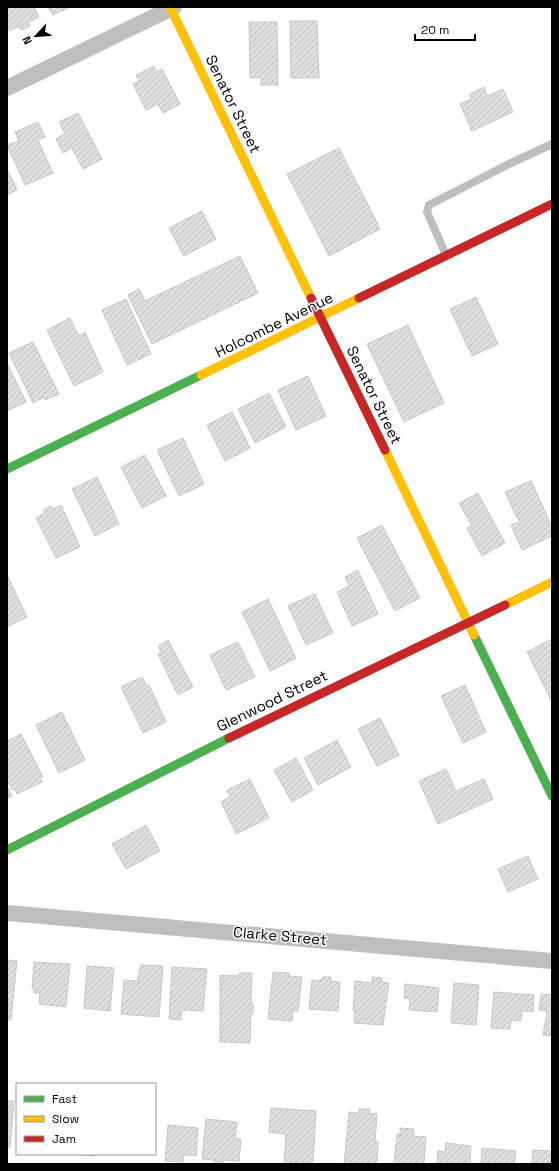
<svg xmlns="http://www.w3.org/2000/svg" width="559" height="1171" font-family="'Space Grotesk',sans-serif">
  <defs>
    <pattern id="building-hatch" width="6" height="6" patternUnits="userSpaceOnUse"><rect width="6" height="6" fill="#dfdfdf"/><path d="M-1 1l2-2M0 6l6-6M5 7l2-2" fill="none" stroke="#bebebe"/></pattern>
  </defs>
  <rect width="100%" height="100%" fill="#fff"/>
  <g fill="url(#building-hatch)" stroke="#c7c7c7">
    <polygon points="7,7 34,7 39,17 28,22 30,26 21,30 19,26 10,31 7,26"/>
    <polygon points="48,7 70,7 53,15"/>
    <polygon points="290,21 317,21 319,78 291,78"/>
    <polygon points="249,22 277,22 278,85 261,85 261,77 250,78"/>
    <polygon points="154,66 156,72 162,69 180,104 163,113 158,104 146,110 133,84 139,81 136,75"/>
    <polygon points="484,87 487,96 503,89 513,112 472,131 460,104 472,99 470,94"/>
    <polygon points="78,113 102,159 83,169 72,148 63,153 56,139 65,134 59,122"/>
    <polygon points="38,122 45,137 38,140 53,173 25,185 7,145 19,141 15,132"/>
    <polygon points="339,148 380,229 329,256 287,174"/>
    <polygon points="7,169 17,190 7,195"/>
    <polygon points="202,211 216,239 184,256 169,228"/>
    <polygon points="240,256 258,293 152,344 128,295 139,289 145,301"/>
    <polygon points="476,297 498,344 472,356 450,309"/>
    <polygon points="126,299 151,354 127,365 102,310"/>
    <polygon points="70,318 79,336 85,332 103,372 74,386 47,330"/>
    <polygon points="408,325 444,403 404,422 367,344"/>
    <polygon points="33,342 59,394 45,400 44,397 33,403 9,353"/>
    <polygon points="7,363 26,402 7,411"/>
    <polygon points="308,376 326,416 296,430 278,390"/>
    <polygon points="269,393 286,427 255,443 238,409"/>
    <polygon points="232,412 250,448 225,461 207,425"/>
    <polygon points="183,438 204,484 179,496 157,450"/>
    <polygon points="145,455 166,496 142,508 121,467"/>
    <polygon points="97,477 119,524 95,536 72,489"/>
    <polygon points="531,481 552,527 552,536 522,550 511,525 519,522 505,492"/>
    <polygon points="478,493 505,543 482,556 467,528 472,526 459,503"/>
    <polygon points="61,505 80,547 56,558 36,518 45,513 43,510 51,506 53,509"/>
    <polygon points="382,525 420,598 395,611 357,538"/>
    <polygon points="358,570 378,614 352,626 337,592 349,586 345,577"/>
    <polygon points="7,575 27,617 7,627"/>
    <polygon points="315,594 333,633 306,645 288,606"/>
    <polygon points="268,599 296,658 270,671 242,612"/>
    <polygon points="552,639 552,702 527,652"/>
    <polygon points="168,640 193,687 178,695 158,654 161,652 158,646"/>
    <polygon points="238,642 255,677 226,690 210,655"/>
    <polygon points="142,677 147,686 149,685 166,722 143,733 121,687"/>
    <polygon points="465,685 486,732 463,743 441,696"/>
    <polygon points="62,712 85,760 59,773 36,725"/>
    <polygon points="380,718 399,755 377,766 358,729"/>
    <polygon points="21,734 43,777 40,778 42,782 17,794 15,789 12,790 7,779 7,741"/>
    <polygon points="337,740 351,767 318,785 304,758"/>
    <polygon points="296,758 313,790 292,802 274,770"/>
    <polygon points="446,769 456,791 484,779 493,799 438,824 419,781"/>
    <polygon points="250,779 269,818 236,834 221,802 230,797 227,790"/>
    <polygon points="7,786 12,796 7,799"/>
    <polygon points="146,825 160,851 126,869 112,844"/>
    <polygon points="528,856 538,879 508,892 498,869"/>
    <polygon points="7,960 17,961 11,1020 7,1020"/>
    <polygon points="34,962 70,964 66,1007 39,1004 40,993 34,993 34,988 32,988"/>
    <polygon points="141,965 163,966 159,1017 121,1014 124,980 137,981"/>
    <polygon points="87,966 114,968 110,1011 84,1008"/>
    <polygon points="172,967 207,969 203,1011 182,1010 181,1020 169,1019"/>
    <polygon points="273,972 289,973 289,976 302,977 298,1011 293,1011 292,1021 268,1019"/>
    <polygon points="239,973 252,973 251,1003 253,1003 253,1013 251,1013 250,1043 220,1042 220,975 239,976"/>
    <polygon points="323,977 331,977 330,981 340,982 338,1011 309,1009 312,980 320,981"/>
    <polygon points="372,977 382,978 382,982 389,983 383,1025 354,1023 355,1011 353,1011 355,981 372,983"/>
    <polygon points="454,983 479,985 476,1025 451,1023"/>
    <polygon points="405,984 439,988 437,1012 409,1010 410,999 404,998"/>
    <polygon points="494,992 534,995 533,1012 522,1011 521,1021 511,1020 510,1029 491,1028"/>
    <polygon points="541,994 552,995 552,1036 543,1035 547,1011 539,1010"/>
    <polygon points="7,1101 14,1101 10,1147 7,1147"/>
    <polygon points="271,1108 316,1111 313,1164 284,1163 286,1134 269,1132"/>
    <polygon points="359,1109 370,1109 369,1113 377,1114 375,1141 378,1142 377,1164 344,1164 349,1112 359,1113"/>
    <polygon points="206,1119 237,1122 235,1138 241,1139 239,1161 223,1160 223,1164 214,1164 214,1160 202,1159"/>
    <polygon points="168,1125 198,1128 196,1156 184,1155 183,1162 165,1161"/>
    <polygon points="400,1128 414,1129 413,1136 426,1137 424,1164 394,1164 397,1134 400,1135"/>
    <polygon points="446,1143 471,1146 470,1164 437,1164 438,1151 445,1152"/>
    <polygon points="482,1148 516,1151 514,1164 481,1164"/>
    <polygon points="533,1150 552,1151 552,1164 532,1164"/>
    <polygon points="81,1154 94,1154 94,1156 81,1155"/>
  </g>
  <g fill="none" stroke-linecap="round" stroke-linejoin="round">
    <polyline stroke="#bebebe" stroke-width="8" points="446,255 427,212 429,205 509,164 552,144"/>
    <g stroke="#bebebe" stroke-width="16">
      <polyline points="7,88 174,7"/>
      <polyline points="7,913 552,961"/>
    </g>
    <g stroke="#4caf50" stroke-width="9">
      <polyline points="7,469 201,375"/>
      <polyline points="474,635 552,796"/>
      <polyline points="7,850 229,738"/>
    </g>
    <g stroke="#ffc107" stroke-width="9">
      <polyline points="170,7 311,298"/>
      <polyline points="201,375 359,298"/>
      <polyline points="385,450 474,635"/>
      <polyline points="505,605 552,582"/>
    </g>
    <g stroke="#c62828" stroke-width="9">
      <polyline points="311,298 385,450"/>
      <polyline points="359,298 552,204"/>
      <polyline points="229,738 505,605"/>
    </g>
  </g>
  <g text-anchor="middle" stroke-width="3" stroke-linejoin="round" paint-order="stroke">
    <g font-size="15" fill="#000" stroke="#fff">
      <text transform="translate(233 104) rotate(64)" y="5">Senator Street</text>
      <text transform="translate(274 325) rotate(-26)" y="5">Holcombe Avenue</text>
      <text transform="translate(374 395) rotate(64)" y="5">Senator Street</text>
      <text transform="translate(272 701) rotate(-26)" y="5">Glenwood Street</text>
      <text transform="translate(280 936) rotate(5)" y="5">Clarke Street</text>
    </g>
  </g>
  <rect width="559" height="1171" fill="none" stroke="#000000" stroke-width="16"/>
  <rect x="16" y="1083" width="140" height="72" fill="#ffffff" stroke="#999999"/>
  <rect x="24" y="1096" width="20" height="6" fill="#4caf50" stroke="#999999"/>
  <text x="52" y="1103" font-size="12" fill="#000000">Fast</text>
  <rect x="24" y="1116" width="20" height="6" fill="#ffc107" stroke="#999999"/>
  <text x="52" y="1123" font-size="12" fill="#000000">Slow</text>
  <rect x="24" y="1136" width="20" height="6" fill="#c62828" stroke="#999999"/>
  <text x="52" y="1143" font-size="12" fill="#000000">Jam</text>
  <g transform="translate(36 36) rotate(244)" stroke="#ffffff" stroke-width="3" paint-order="stroke">
  <path d="M0-3L7 15L0 10L-7 15Z" fill="#000000"/>
  <text y="-6" font-size="11" font-weight="bold" text-anchor="middle" fill="#000000">N</text>
  </g>
  <path d="M415 34v6h60v-6" fill="none" stroke="#000000" stroke-width="2"/>
  <text x="421" y="34" font-size="12" fill="#000000" stroke="#ffffff" stroke-width="3" paint-order="stroke">20 m</text>
</svg>
